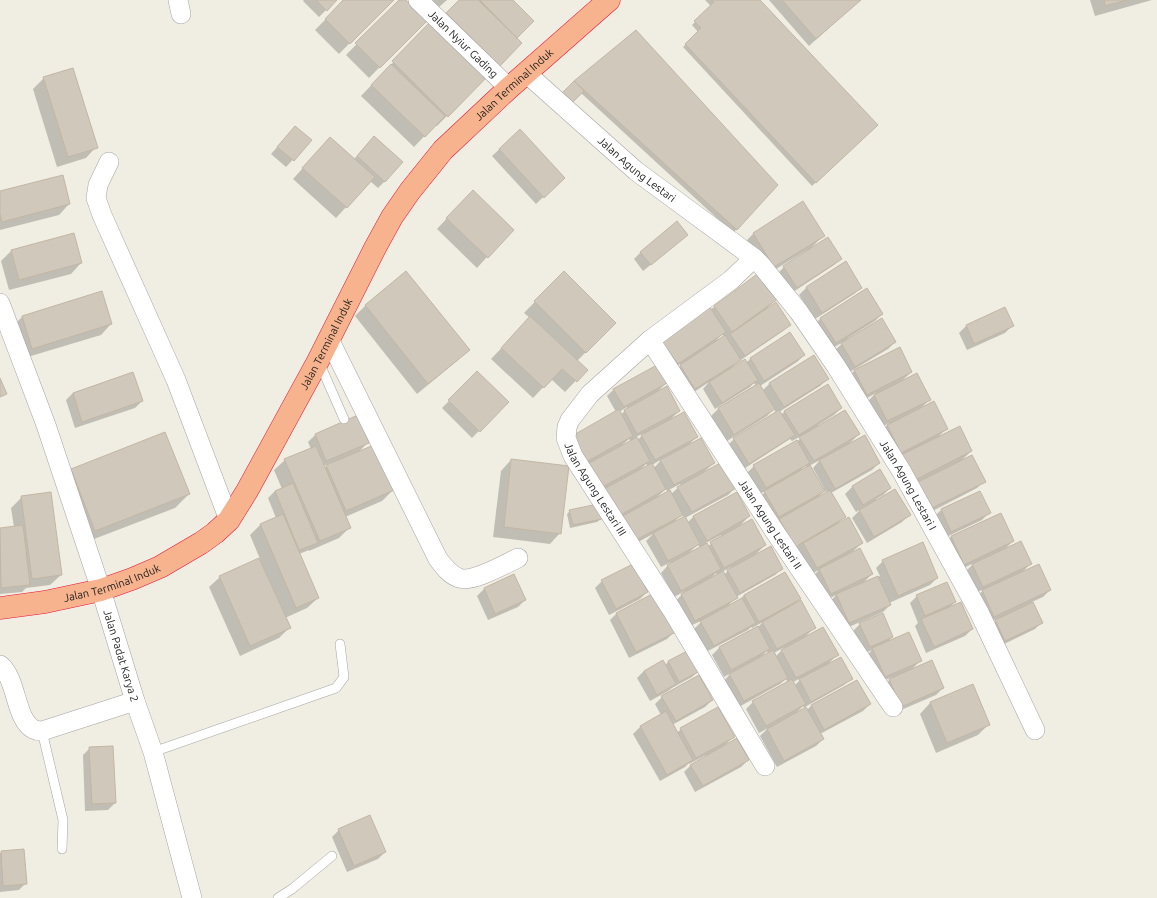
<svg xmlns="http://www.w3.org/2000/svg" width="1157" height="898" font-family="Ubuntu,sans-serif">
  <rect width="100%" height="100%" fill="#f0ede2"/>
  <g fill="#0003" fill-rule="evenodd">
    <polygon points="304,0 336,0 319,17 303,1"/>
    <polygon points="345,0 392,0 339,54 315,30"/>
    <polygon points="400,0 405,0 425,21 369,78 346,55"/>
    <polygon points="432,0 447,0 439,7"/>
    <polygon points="460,0 512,0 532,21 515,38 520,43 488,75 437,24"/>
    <polygon points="705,0 759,0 877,125 812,186 683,47 698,32 692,25 711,6"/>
    <polygon points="769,0 860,0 809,46"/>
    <polygon points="1090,0 1152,0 1095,16"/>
    <polygon points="430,24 484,78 437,126 435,125 414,147 361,96"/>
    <polygon points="636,31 777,185 733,233 581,93 575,82"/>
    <polygon points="44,78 96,147 86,158 57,167 33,89"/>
    <polygon points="295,127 310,141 286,167 271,154"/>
    <polygon points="519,131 563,178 536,204 492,156"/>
    <polygon points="374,137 385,181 378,188 370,181 336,218 293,179 330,138 354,159"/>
    <polygon points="0,192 69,204 59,215 0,230"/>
    <polygon points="462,202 487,257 477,268 437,229"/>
    <path d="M753,234L823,236L810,249L841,258L834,265L790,294L777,274L784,267L808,251L807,250L763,277L777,298L768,307L790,324L783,331L738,362L732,367L746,363L750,359L790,333L804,355L797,362L760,386L763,390L769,384L813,356L827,379L820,386L779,412L781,415L785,411L841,408L834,415L818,425L819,427L859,434L849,444L879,463L872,470L831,493L844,517L837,524L862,543L851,553L872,574L862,584L880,576L876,568L883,561L937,578L930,585L889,603L890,605L883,612L842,630L830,602L836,595L824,601L812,577L819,570L809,575L773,527L779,521L772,524L758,499L766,491L759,494L747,473L754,466L797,442L803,435L792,441L790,439L742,470L727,446L734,439L776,413L774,409L767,416L727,441L711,416L718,409L756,386L754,383L750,387L715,409L703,389L709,382L688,396L673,373L681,365L680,364L671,371L654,346L710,310L761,273L743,244ZM722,334L724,337L715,342ZM820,460L813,468L824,488L822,489L809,466ZM805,466L807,468L800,471ZM825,490L827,493L817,498Z"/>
    <polygon points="679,242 643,271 634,259 641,252"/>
    <polygon points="11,251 81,263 71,274 9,290 1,261"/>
    <polygon points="846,263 861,287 854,294 815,319 799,295 806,288"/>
    <polygon points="564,272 615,323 577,361 586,370 565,392 551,379 533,398 491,359 530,318 524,313"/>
    <polygon points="406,273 468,350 458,360 417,394 355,316 365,306"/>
    <polygon points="1004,309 1012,326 1005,333 967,350 959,333 966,326"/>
    <polygon points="882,314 875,321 848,338 849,339 895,342 888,349 848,373 834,351 845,341 829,350 814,325 821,318"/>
    <polygon points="22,317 111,324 101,335 21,359 12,327"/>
    <polygon points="854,371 911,372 902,381 929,400 920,409 946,429 939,436 971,451 961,461 984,481 977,488 923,516 910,491 920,481 906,487 880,433 889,423 880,428 867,402 876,393 860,402 847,378"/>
    <polygon points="132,373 142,401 135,408 75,428 66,400 73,393"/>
    <polygon points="477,373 507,402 472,438 442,408"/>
    <path d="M666,383L657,392L679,411L670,420L696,437L688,446L714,463L704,472L735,488L728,495L685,518L687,523L694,516H749L739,527L765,545L755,555L782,568L775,575L736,597L727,607L739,601L744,595L799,599L792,606L815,627L805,637L837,655L828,664L851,678L844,685L805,707L807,710L811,706L857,681L870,704L863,711L820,734L823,739L816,746L777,767L760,736L768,728L759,733L746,709L753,702L788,683L786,679L780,684L737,708L723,682L731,673L724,677L712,655L719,648L757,628L763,622L752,628L751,627L748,630L706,652L694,629L703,620L688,627L675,602L685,591L674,597L661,573L671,562L661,567L646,541L653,534L627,548L624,516L609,523L579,468L616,412L607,396L614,389ZM627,407V408L621,415L619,412ZM644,433L637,441L636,437ZM629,439L631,442L622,445ZM662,459L654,468L652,465ZM646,464L648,466L639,471ZM680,484L681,485L671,494L669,490ZM666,489L668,493L656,498ZM682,514L684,517L676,522L675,521ZM721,535L722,537L708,546L706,543ZM698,544L700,548L689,553ZM731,567L724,575L722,572ZM716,573L717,575L710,579ZM783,648V649L776,656L774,653ZM767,651L768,654L760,658ZM801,678H802L795,685L793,682ZM803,706L805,709L796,713Z"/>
    <path d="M357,417L368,442L358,453L393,490L382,501L345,517L350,527L339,538L309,551V550L299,554L318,598L307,608L285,618L289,628L279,638L240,656L209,587L220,577L260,559L250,535L260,525L276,518L268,498L275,491L282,489L274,470L285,460L311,449L308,442L315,435ZM330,463L324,468L323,466Z"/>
    <polygon points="511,460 560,533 550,544 493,537 501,471"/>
    <polygon points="71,470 189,494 175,508 81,544 58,484"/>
    <polygon points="879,470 890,488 883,495 876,499 877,501 909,515 902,522 867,543 852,518 861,509 856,512 845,494 852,487"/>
    <polygon points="980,492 989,513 982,520 944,538 934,517 941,510"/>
    <polygon points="22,497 61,575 50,585 26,588 22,592 0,594 0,529 14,527 11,508"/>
    <polygon points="570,511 601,519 597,522 570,528 567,514"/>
    <polygon points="1000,514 1013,541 1005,549 1030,564 1021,574 1050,590 1043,597 1032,602 1042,622 1035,629 998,647 989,628 999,618 987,623 976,598 984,589 975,593 965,572 974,563 957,571 944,544 951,537"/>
    <polygon points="602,581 647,592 640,599 609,615 595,588"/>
    <polygon points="484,589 525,600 518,607 488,620 477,596"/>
    <polygon points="917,596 955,602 949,608 972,629 965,636 926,653 915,626 918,623 910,603"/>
    <polygon points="617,613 674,632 667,639 629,658 610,620"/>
    <polygon points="860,624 892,637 887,643 921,660 910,671 943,688 936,695 894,713 883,687 892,677 878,683 866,656 872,650 863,654 853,631"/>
    <polygon points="688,651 699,670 692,677 672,688 668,691 650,701 637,678 644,671 665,665 668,662"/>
    <polygon points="973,686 989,724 978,735 936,753 920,714 930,703"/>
    <polygon points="662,697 712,700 705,707 672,725 677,733 681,729 734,736 724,746 748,760 741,767 695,792 684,772 691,765 707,756 706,755 689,764 689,763 685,767 660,781 633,734 640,727 661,715 655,704"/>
    <polygon points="90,748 115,803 108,810 85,811 83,755"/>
    <polygon points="339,830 385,852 378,859 347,872 332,837"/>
    <polygon points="23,850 26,883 19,890 0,892 0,853"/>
  </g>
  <g fill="#d0c8bb" stroke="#c3b6a3">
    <polygon points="316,0 337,0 327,11"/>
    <polygon points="343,0 394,0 350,44 325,19"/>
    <polygon points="399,0 406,0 427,21 380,68 355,43"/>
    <polygon points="459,0 478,0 522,43 500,66 446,13"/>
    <polygon points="480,0 513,0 534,21 517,38"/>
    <polygon points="711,0 760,0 878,125 816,183 685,44 701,28 694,21 714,2"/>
    <polygon points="782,0 861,0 816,39"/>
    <polygon points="1104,0 1127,0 1105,6"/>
    <polygon points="430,22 486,78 448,117 392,61"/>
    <polygon points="636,30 778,185 737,230 574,81"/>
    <polygon points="391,64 445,116 425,137 371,85"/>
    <polygon points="73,68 98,148 68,157 43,77"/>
    <polygon points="574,81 584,91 572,103 562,93"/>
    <polygon points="295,126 312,140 294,161 277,147"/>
    <polygon points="520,129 565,178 544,198 499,149"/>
    <polygon points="374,136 403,162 385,182 357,156"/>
    <polygon points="330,137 375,177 347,208 302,168"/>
    <polygon points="63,175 70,204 2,222 0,214 0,191"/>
    <polygon points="473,190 514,230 488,258 446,218"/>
    <polygon points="803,201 825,236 774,267 753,233"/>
    <polygon points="677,221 688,235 651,265 640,252"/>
    <polygon points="74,233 82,263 19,280 11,250"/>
    <polygon points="828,237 842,259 797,288 783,266"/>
    <polygon points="846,261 862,288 822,313 806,287"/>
    <polygon points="406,271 470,350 428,384 365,305"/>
    <polygon points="564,271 616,323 586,353 534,301"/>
    <polygon points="760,272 779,298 732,332 714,306"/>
    <polygon points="867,288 883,314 836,343 820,318"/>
    <polygon points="102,291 112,324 32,349 22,316"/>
    <polygon points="776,302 791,325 745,356 730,334"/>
    <polygon points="709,306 726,332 678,364 660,339"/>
    <polygon points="1005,307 1014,326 974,344 966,325"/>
    <polygon points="530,316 588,370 577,382 562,369 544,388 501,348"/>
    <polygon points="882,318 896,342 855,367 841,343"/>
    <polygon points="790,332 805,355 764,381 750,358"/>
    <polygon points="725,335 741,360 695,389 680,365"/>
    <polygon points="900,347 912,372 867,395 854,370"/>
    <polygon points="814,355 829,379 784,407 769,383"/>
    <polygon points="745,359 758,380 722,403 709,382"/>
    <polygon points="657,365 667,383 624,407 613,389"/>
    <polygon points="477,371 509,402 480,432 448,400"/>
    <polygon points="133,372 143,401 82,422 73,393"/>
    <polygon points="917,373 931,400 887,421 874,395"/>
    <polygon points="0,378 7,394 0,397"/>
    <polygon points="759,383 775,409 734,435 718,408"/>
    <polygon points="828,384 842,408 799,435 784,411"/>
    <polygon points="667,386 680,411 637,434 624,410"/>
    <polygon points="934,401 948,429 901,453 887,425"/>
    <polygon points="619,409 633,436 586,462 572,436"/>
    <polygon points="779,410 795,435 749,464 733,438"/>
    <polygon points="845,410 860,434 814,461 799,437"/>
    <polygon points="684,412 698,437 655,460 641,435"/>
    <polygon points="358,415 369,443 326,461 315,434"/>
    <polygon points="960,426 972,451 913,481 901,455"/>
    <polygon points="165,432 190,494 95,531 71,469"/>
    <polygon points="865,435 880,463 835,489 819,460"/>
    <polygon points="637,437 650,461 597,490 584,466"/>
    <polygon points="701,438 715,463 674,485 660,460"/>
    <polygon points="797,440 810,463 766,488 753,465"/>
    <polygon points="374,445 394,490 346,511 326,465"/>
    <polygon points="316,446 351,528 320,541 284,459"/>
    <polygon points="972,455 986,482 930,509 916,483"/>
    <polygon points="511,459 569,466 561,534 504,527"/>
    <polygon points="722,462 736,488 692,512 677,487"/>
    <polygon points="652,463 666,489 617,517 602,490"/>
    <polygon points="810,465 825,491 779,517 764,491"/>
    <polygon points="880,469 891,488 863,505 852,486"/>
    <polygon points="293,483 318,543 299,550 275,491"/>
    <polygon points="895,489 911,515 874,537 859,510"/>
    <polygon points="670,490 683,515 634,541 621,517"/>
    <polygon points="830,490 846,517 795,547 779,519"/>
    <polygon points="980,491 991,513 951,532 941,509"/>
    <polygon points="51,492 62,575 32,579 21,496"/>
    <polygon points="737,492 750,516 707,541 693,516"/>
    <polygon points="598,504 602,519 573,525 569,510"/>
    <polygon points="1001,513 1014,541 964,565 951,536"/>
    <polygon points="283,514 319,598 296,608 260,524"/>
    <polygon points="685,516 700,544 668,561 653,533"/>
    <polygon points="849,517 863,543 817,568 803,543"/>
    <polygon points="752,519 766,545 724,568 710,542"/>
    <polygon points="23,525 30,585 1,588 0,528"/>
    <polygon points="1021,541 1032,564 983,587 972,564"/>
    <polygon points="923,542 938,578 898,596 882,560"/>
    <polygon points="707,543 721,569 681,591 667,565"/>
    <polygon points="771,546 783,569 740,593 727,570"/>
    <polygon points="860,548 873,574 831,594 819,569"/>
    <polygon points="259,558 291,628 250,646 219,576"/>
    <polygon points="633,564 648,592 616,609 601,580"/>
    <polygon points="1039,564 1051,590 994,617 982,590"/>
    <polygon points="723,571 738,598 695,621 681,594"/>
    <polygon points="785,572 801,599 759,622 744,595"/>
    <polygon points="514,574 526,600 495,614 484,588"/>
    <polygon points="878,576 891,605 849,623 836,594"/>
    <polygon points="947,582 956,602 925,616 916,595"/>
    <polygon points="656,592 676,632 636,652 616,613"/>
    <polygon points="742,598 756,623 714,646 700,621"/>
    <polygon points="801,600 816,628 777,649 762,622"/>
    <polygon points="961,602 973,629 934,647 921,619"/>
    <polygon points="1033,602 1043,623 1005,641 995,620"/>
    <polygon points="883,613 893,637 870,647 859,623"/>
    <polygon points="758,626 770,649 731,670 719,647"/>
    <polygon points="823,627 839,655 796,678 781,650"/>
    <polygon points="909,632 922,661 885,677 872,648"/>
    <polygon points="689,650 700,671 679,682 668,661"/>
    <polygon points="773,650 788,678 744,701 729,674"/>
    <polygon points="841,657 853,679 811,702 799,679"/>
    <polygon points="663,660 676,684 657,695 644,671"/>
    <polygon points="932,660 944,688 901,707 889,679"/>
    <polygon points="699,675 713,700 676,721 661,696"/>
    <polygon points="792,679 806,704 766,726 752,701"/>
    <polygon points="857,680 871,704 824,730 811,705"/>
    <polygon points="973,684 990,725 947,743 930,702"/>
    <polygon points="718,707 735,737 696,758 680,728"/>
    <polygon points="806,707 824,739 784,761 767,729"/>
    <polygon points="666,711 693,760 667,775 640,726"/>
    <polygon points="737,738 749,760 703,786 690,765"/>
    <polygon points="113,746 116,803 92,804 89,747"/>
    <polygon points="370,815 386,852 354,866 338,829"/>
    <polygon points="24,849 27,884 3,886 1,851"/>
  </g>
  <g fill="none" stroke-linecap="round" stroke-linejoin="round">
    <g stroke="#a4a4a4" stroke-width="10">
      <g id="service">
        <polyline points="319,362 344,419"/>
        <polyline points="42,731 63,820 62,849"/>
        <polyline points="153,752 336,688 344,677 340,644"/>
        <polyline points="278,898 292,889 332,856"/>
      </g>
    </g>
    <g stroke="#a4a4a4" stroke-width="20">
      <g id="minor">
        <polyline points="178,0 181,14"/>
        <path id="s1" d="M418,0L509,88"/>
        <path id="s2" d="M526,73L636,171L754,258L761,265L799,312L836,366L902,472L979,612L1035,730"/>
        <polyline points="109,162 98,185 96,198 102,215 176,380 229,520"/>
        <path id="s3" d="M754,258L731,280L650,340L590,394L570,420L567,427L566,438L573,456L672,610L765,766"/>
        <path id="s4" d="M0,303L46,425L101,590L135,701L153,752L192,898"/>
        <path d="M329,339L438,559C444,567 450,575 459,578C472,583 505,564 518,558"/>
        <path id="s5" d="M650,340L775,532L893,707"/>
        <path d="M0,665C17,678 15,719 33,729C35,730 39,731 42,731L135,701"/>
      </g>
    </g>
    <g stroke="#ea1338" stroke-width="23">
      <g id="trunk">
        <path id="s6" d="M0,608L45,602L101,590L132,579L160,567L201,543L215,533L229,520L247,491L318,361L375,248L392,217L410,191L443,150L509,88L609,0"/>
      </g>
    </g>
    <use href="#service" stroke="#fff" stroke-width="9"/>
    <use href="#minor" stroke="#fff" stroke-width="19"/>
    <use href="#trunk" stroke="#f7b38e" stroke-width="22"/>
  </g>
  <g text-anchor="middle" stroke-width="3" stroke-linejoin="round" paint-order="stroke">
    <g font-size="11" fill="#1d1d1d" stroke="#fff">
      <text dy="4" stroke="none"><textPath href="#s1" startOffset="63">Jalan Nyiur Gading</textPath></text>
      <text dy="4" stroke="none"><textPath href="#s6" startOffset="775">Jalan Terminal Induk</textPath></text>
      <text dy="4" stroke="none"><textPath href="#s2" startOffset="147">Jalan Agung Lestari</textPath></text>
      <text dy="4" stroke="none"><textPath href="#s6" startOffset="451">Jalan Terminal Induk</textPath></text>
      <text dy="4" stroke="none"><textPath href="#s2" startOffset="569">Jalan Agung Lestari I</textPath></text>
      <text dy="4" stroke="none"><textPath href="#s3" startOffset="324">Jalan Agung Lestari III</textPath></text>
      <text dy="4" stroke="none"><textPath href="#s5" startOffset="220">Jalan Agung Lestari II</textPath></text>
      <text dy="4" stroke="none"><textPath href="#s6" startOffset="115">Jalan Terminal Induk</textPath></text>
      <text dy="4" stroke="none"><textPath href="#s4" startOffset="373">Jalan Padat Karya 2</textPath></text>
    </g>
  </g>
</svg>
